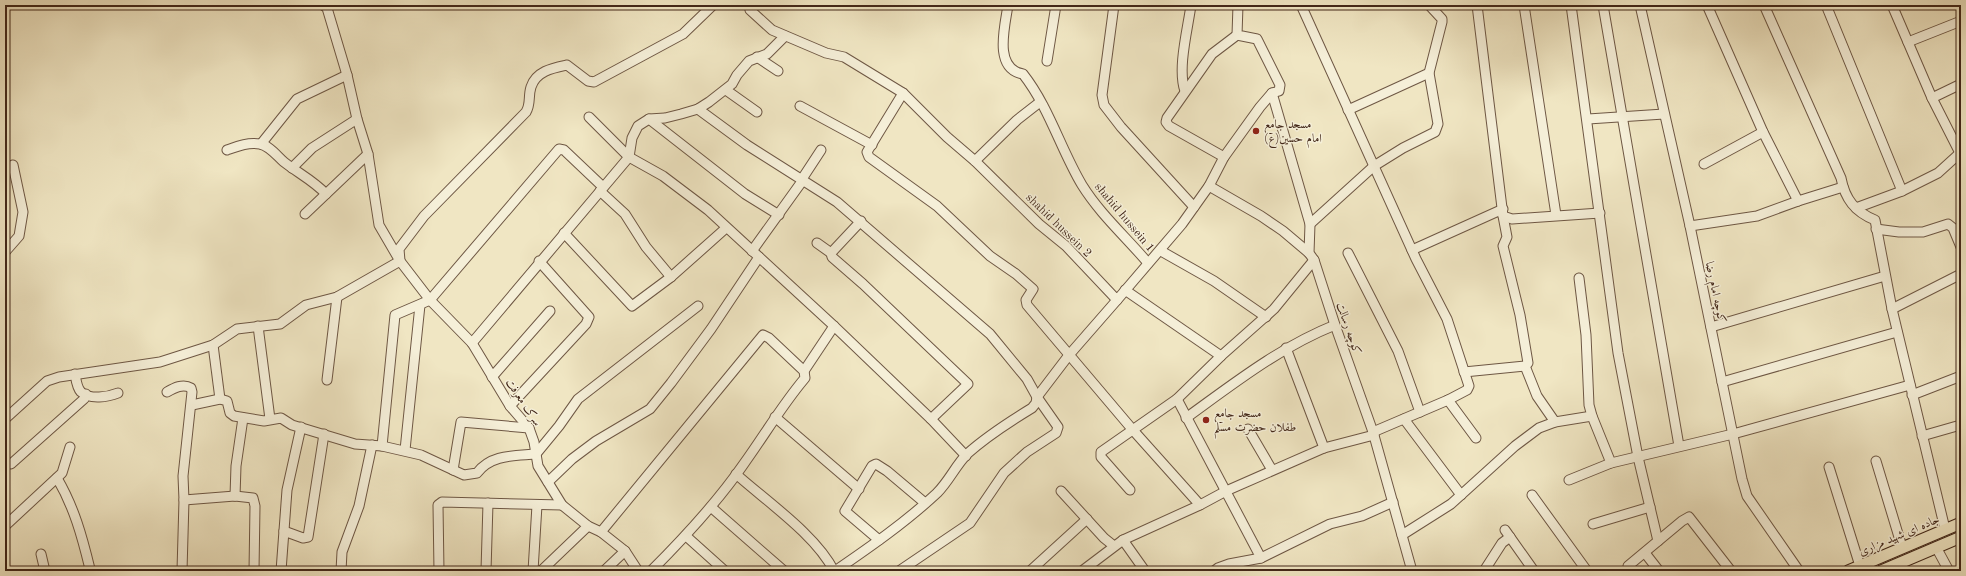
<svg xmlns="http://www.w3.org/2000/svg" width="1966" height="576" font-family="'Old Standard TT',Amiri,serif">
  <rect width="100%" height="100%" fill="#f0e6c3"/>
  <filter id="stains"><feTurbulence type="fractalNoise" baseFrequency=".005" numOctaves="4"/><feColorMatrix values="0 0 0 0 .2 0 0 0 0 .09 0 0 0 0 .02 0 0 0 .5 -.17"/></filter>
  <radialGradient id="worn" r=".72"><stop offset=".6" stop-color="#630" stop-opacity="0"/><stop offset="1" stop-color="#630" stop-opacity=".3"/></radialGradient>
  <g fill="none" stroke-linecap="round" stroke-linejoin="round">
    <g stroke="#6e5744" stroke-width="11">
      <g id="minor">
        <polyline points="323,5 327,8 347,75 357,119 368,154 379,225 400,261 430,300 472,343 510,406 529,428 534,442 538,466 562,505 588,526 601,532 625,551 638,571"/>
        <polyline points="749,5 750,10 772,30 826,53 844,57 903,93 947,137 975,161 1039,224 1066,246 1117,300 1182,224 1209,186 1224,157 1260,107 1272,93 1279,91 1280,85 1257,39 1237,35 1238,5"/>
        <path d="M1008,5C1005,26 993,69 1023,74C1049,107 1061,150 1082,185C1100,214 1126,237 1148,263"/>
        <polyline points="1114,5 1102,95 1104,105 1121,127 1194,207"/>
        <polyline points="1301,5 1416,259 1447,319 1469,386 1467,390 1448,400 1373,432"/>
        <polyline points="1477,5 1503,216 1512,219 1600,213"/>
        <polyline points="1524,5 1556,215"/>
        <polyline points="1571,5 1618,353 1638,457 1658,541"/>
        <polyline points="1603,5 1679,446"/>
        <polyline points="1640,5 1690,226 1742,479 1747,496 1799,571"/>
        <polyline points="1707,5 1763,132 1798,201"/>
        <path d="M1764,5L1841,178C1845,199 1855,212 1875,220L1892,309L1945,529"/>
        <polyline points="1826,5 1902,191"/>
        <polyline points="1892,5 1932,98 1961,155"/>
        <polyline points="1908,42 1961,21"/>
        <polyline points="757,57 778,71"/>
        <polyline points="1047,61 1056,5"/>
        <polyline points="726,90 757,112"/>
        <path d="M1185,91C1177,69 1188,28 1191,5"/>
        <polyline points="903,93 867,152 869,157 937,206 990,256 1016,274 1033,289 1026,300 1027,305 1132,429 1200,505"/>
        <polyline points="1272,93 1310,224 1309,253 1314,260 1335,325 1373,432 1412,571"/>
        <polyline points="1932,98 1961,84"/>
        <polyline points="800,106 872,145"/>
        <polyline points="698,109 747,145 837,202 990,334 1027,379 1037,397 1058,427 1056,433 1027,452 1004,473 970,523 899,571"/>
        <polyline points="1348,110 1429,73"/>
        <polyline points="589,117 629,157 663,176 708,210 834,326 931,419 966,456"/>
        <polyline points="649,119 745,194 779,215"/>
        <polyline points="1588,119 1664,114"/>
        <polyline points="261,144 297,99 347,75"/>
        <path d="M227,150C238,146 248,142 260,144C270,146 277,156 284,162C298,173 314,181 326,194"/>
        <polyline points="1224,157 1169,126 1166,122 1167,118 1212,54 1237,35"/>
        <polyline points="975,161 1017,120 1040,102"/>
        <polyline points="1704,164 1763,132"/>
        <polyline points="292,168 312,148 357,119"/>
        <polyline points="802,179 821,150"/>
        <polyline points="1209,186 1261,216 1283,231 1309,253"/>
        <polyline points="600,191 625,214 646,247 671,277"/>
        <polyline points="1856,208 1902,191 1938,173 1960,153"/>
        <polyline points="305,214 368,154"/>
        <polyline points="861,221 831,253 832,257 863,284 968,384 931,419"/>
        <polyline points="1310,224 1374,166 1403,148 1435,132 1438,124 1429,73 1442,22 1442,19 1429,5"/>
        <polyline points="1690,226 1757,216 1798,201 1843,187"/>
        <polyline points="1876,229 1899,232 1923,232 1948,224 1953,228 1961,247"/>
        <polyline points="564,233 632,306 671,277 726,228"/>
        <polyline points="817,243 831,253"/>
        <polyline points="1412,250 1503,209"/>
        <polyline points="752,251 803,180"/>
        <polyline points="1161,251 1214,281 1266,317"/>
        <polyline points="5,252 19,236 23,212 13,165"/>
        <polyline points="1348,253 1398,351 1420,412"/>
        <polyline points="1579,278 1586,335 1589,405 1592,416 1611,463"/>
        <polyline points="1125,290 1221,356"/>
        <polyline points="1892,309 1961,274"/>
        <polyline points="258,326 270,419"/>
        <polyline points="1711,327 1885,276"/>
        <polyline points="472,343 629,157 632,138 638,126 649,119 665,118 681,114 698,109 709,102 732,84 737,75 749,61 767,54 785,36"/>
        <polyline points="213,345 220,399"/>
        <polyline points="1286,348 1324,448"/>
        <polyline points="1525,366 1537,396 1555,422"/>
        <polyline points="804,371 834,326"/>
        <polyline points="1464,372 1525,366 1528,363 1520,315 1503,246 1507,237 1503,216"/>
        <path d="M75,374C76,380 77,388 81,392C90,400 108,397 118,393"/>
        <polyline points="492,377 550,311"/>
        <polyline points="327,380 337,297"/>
        <polyline points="1722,382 1897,332"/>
        <path d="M167,392C174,388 183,383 191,388L192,392L183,476L184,500L182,571"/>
        <polyline points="1912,395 1961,376"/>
        <polyline points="1177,399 1261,558"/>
        <polyline points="1448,400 1476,438"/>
        <path d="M192,405L220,399L227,401L230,413L234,416L264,421L281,418L292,425L355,444L382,446L421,455L464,475L477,473C491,454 515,456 536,454L559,426L578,399L698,306"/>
        <polyline points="510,406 586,324 589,317 539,261"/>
        <polyline points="775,417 859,489"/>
        <path d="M1186,418C1233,384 1280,347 1335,325"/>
        <path d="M5,419L47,381L59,377L160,362L213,345L237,329L280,324L306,305L337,297L400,261L399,249L424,216L526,112C531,104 528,96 531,87C536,71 553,68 567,65L588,81L594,82L683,34L713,5"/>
        <polyline points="1404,419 1461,495"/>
        <polyline points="1248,429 1272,470"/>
        <polyline points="1922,436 1957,426"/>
        <polyline points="382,446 395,315 430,300 559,149 564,150 603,187"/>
        <polyline points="405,450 420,305"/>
        <polyline points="1876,461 1902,547"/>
        <polyline points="11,464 84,399 86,394"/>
        <polyline points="1829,467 1860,566"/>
        <polyline points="453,470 461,422 529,428"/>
        <path d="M736,474C766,501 816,535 834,571"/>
        <path d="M57,478C74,507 82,536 90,569"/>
        <polyline points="1569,480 1611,463 1733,434 1910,385"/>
        <polyline points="548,482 572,459 596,441 650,409 671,383 711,329 759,257"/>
        <polyline points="1130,490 1101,457 1101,452 1177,399 1221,356 1274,309 1314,260"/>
        <polyline points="1061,491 1104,538 1114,546"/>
        <polyline points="1532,495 1587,571"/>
        <polyline points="235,496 236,466 243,418"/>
        <polyline points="184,500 235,496 253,498 255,506 254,571"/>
        <polyline points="711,507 784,571"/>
        <polyline points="1593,524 1650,507"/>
        <polyline points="5,526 62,473 70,447"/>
        <polyline points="1505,530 1534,571"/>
        <polyline points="284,531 303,538 308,537 324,434"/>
        <path d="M601,532L763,335L769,338L804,371L805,378C782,405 764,436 743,465C716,504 684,538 651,571"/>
        <polyline points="1402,535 1451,504 1515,446 1539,428 1555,422 1592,416"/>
        <polyline points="686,536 725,571"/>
        <polyline points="879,540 845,511 872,466 876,464 887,471 925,503"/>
        <polyline points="1123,540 1145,571"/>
        <polyline points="1936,547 1949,571"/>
        <polyline points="1645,553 1659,571"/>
        <polyline points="41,554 45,571"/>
        <polyline points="1628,566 1682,521 1689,517 1731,571"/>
        <polyline points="281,571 287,490 301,427"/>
        <polyline points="341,571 342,552 359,506 372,445"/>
        <polyline points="439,571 438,505 442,502 562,505"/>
        <polyline points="486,571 488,503"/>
        <polyline points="533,571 537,505"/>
        <polyline points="541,571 588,526"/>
        <polyline points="604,571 625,551"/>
        <path d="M835,571C870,547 906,522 937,493C949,481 956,465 967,454C987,436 1009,422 1032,408L1036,403L1037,397L1069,355L1117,300"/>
        <polyline points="1030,571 1087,519"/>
        <polyline points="1082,571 1123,540 1200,505 1226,491 1324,448 1374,435"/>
        <polyline points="1214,571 1218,568 1229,564 1261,558 1330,524 1362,516 1393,502"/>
        <polyline points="1484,571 1502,543 1510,537"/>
      </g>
    </g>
    <g stroke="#422719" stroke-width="13">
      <g id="major">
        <polyline points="1848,571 1961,523"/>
        <polyline points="1881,571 1961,537"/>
      </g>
    </g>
    <use href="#minor" stroke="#f5efd8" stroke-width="9"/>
    <use href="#major" stroke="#f0e6c3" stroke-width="11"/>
  </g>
  <g fill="#8f2418" stroke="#f5efd8" stroke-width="1.5">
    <circle cx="1256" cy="131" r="4"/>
    <circle cx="1206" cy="420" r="4"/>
  </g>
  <g text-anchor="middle" stroke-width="3" stroke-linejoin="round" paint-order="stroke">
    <g font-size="12" fill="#422719" stroke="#f5efd8" text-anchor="start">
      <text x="1264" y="128">مسجد جامع<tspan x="1264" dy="14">امام حسین(ع)</tspan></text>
      <text x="1214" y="417">مسجد جامع<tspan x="1214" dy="14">طفلان حضرت مسلم</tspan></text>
    </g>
    <g font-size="12" fill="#422719" stroke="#f5efd8">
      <text transform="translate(1125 217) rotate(50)" y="4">shahid hussein 1</text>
      <text transform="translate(1059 225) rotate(44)" y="4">shahid hussein 2</text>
      <text transform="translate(1716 292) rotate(78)" y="4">کوچه امام رضا</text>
      <text transform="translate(1349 328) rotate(71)" y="4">کوچه رسالت</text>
      <text transform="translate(524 402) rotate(56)" y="4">سرک معرفت</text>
      <text transform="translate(1899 535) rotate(-23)" y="4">جاده ای شهید مزاری</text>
    </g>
  </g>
  <rect width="1966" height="576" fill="none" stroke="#f0e6c3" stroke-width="20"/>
  <rect x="6" y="6" width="1954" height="564" fill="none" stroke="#422719" stroke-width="2"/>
  <rect x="10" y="10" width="1946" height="556" fill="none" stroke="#422719"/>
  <rect width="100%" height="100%" filter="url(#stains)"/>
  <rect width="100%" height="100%" fill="url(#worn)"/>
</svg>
